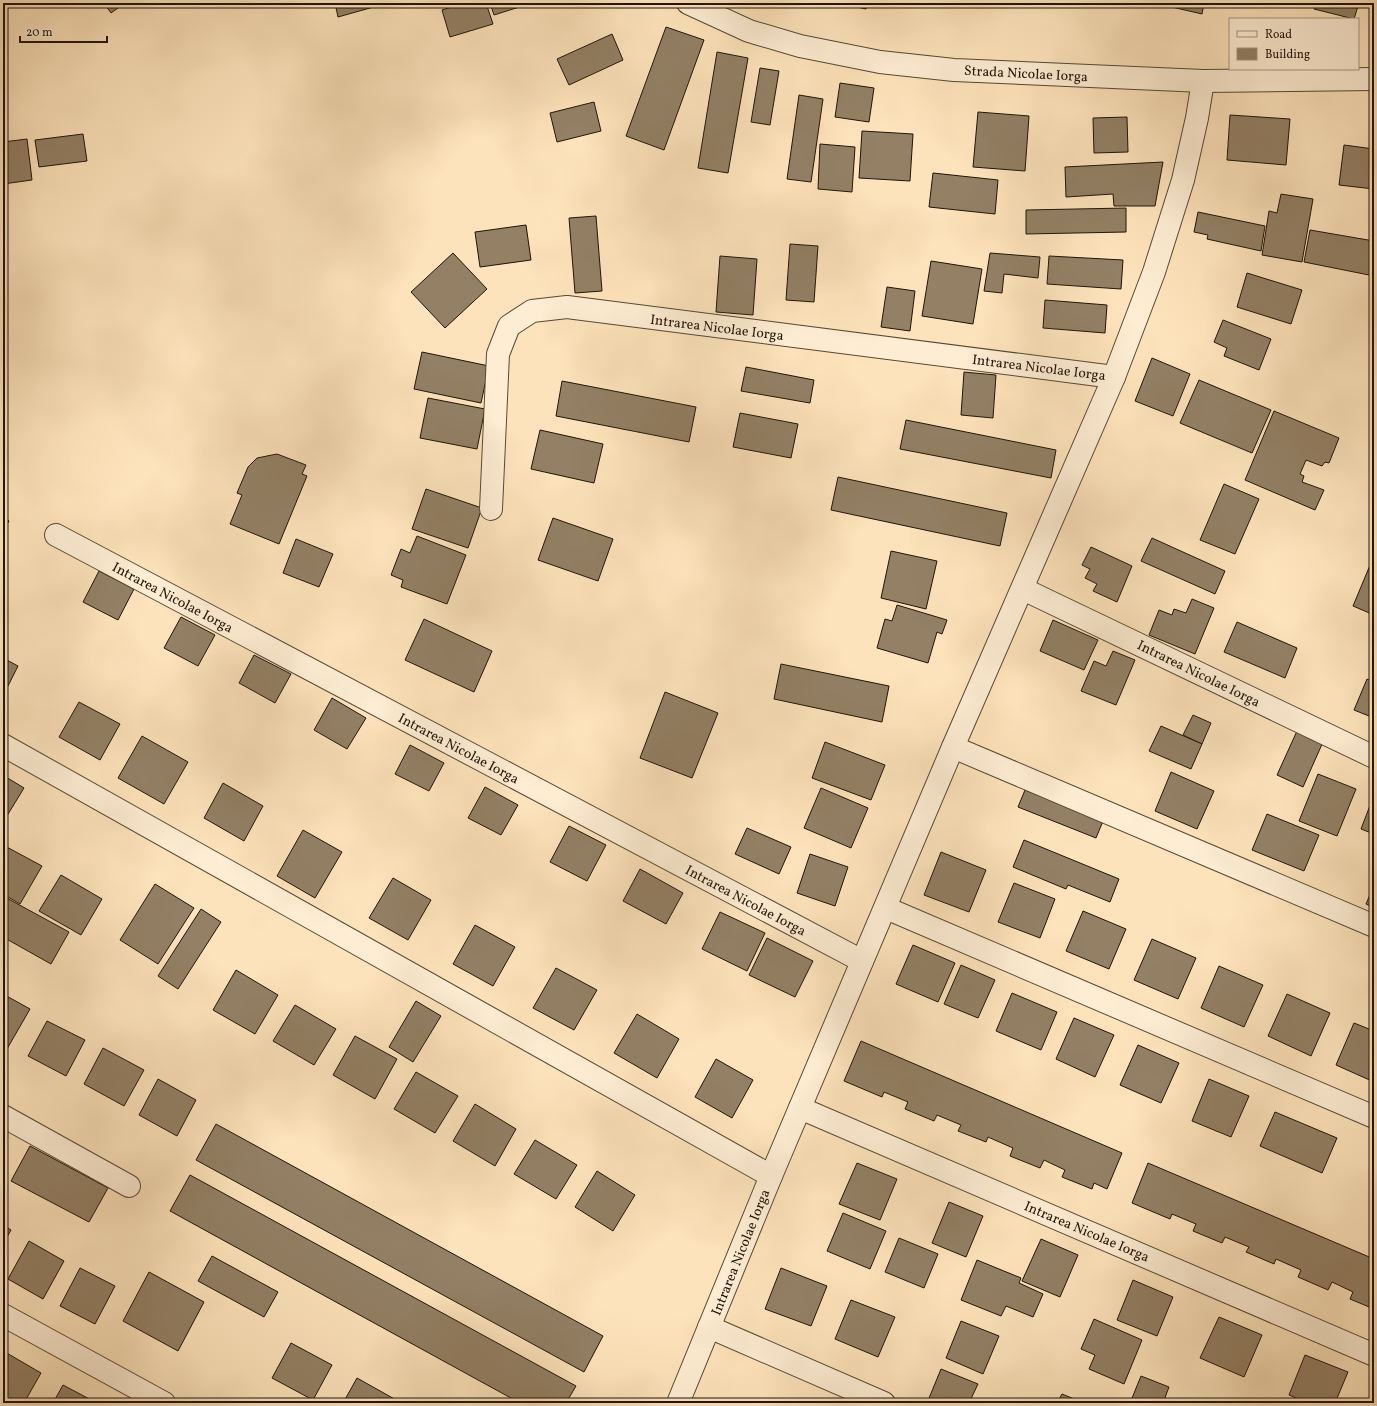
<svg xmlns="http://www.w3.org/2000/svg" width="1377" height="1406" font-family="Vollkorn,serif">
  <rect width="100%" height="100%" fill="#fde3bb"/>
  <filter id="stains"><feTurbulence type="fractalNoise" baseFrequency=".005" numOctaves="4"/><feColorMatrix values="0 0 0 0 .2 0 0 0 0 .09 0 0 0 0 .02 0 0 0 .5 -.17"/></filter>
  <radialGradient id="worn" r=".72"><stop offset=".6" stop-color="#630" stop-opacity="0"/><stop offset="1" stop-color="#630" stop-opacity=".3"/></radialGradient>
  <g fill="#938065" stroke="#201408">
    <polygon points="104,3 125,3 111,13"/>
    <polygon points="335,3 388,3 338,17"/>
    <polygon points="464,3 486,3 493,24 450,37 442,10"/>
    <polygon points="490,3 532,3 494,15"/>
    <polygon points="839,3 867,3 866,9"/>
    <polygon points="1163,3 1204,3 1202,14 1163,5"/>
    <polygon points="1315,3 1359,3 1354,19 1314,9"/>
    <polygon points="666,27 704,40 664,150 626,136"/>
    <polygon points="612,34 623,60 569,85 557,59"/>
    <polygon points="717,52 748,58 728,173 698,168"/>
    <polygon points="760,68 779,71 770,125 751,122"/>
    <polygon points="840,83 874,88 869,122 835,117"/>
    <polygon points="799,95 823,99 811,182 787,179"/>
    <polygon points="594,102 601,131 557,142 550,113"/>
    <polygon points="978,112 1029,116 1025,171 973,167"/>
    <polygon points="1230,115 1290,119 1286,165 1227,160"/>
    <polygon points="1127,117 1128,152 1094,153 1093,118"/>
    <polygon points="862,131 913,134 910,181 859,178"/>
    <polygon points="83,134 87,161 39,167 35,140"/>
    <polygon points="27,139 32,180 3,184 3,142"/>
    <polygon points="820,144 855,147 852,192 818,189"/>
    <polygon points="1344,145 1374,149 1374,189 1339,185"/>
    <polygon points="1163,162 1155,206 1114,206 1113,194 1066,197 1065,167"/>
    <polygon points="933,173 998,180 995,214 929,207"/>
    <polygon points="1281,194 1313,199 1302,262 1262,255 1269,211 1277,213"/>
    <polygon points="1126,208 1126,232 1026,234 1026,210"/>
    <polygon points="1198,212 1265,226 1261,251 1207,239 1208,235 1194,232"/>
    <polygon points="596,216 602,291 575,293 569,218"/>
    <polygon points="526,225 531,260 480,267 475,232"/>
    <polygon points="1310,230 1374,241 1374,276 1304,262"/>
    <polygon points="790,244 818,246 814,302 786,300"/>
    <polygon points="453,253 487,289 445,328 411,292"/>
    <polygon points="990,253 1040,257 1038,278 1004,274 1002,293 984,291"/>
    <polygon points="720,256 757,259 753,315 716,312"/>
    <polygon points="1049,256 1123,260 1121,289 1047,284"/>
    <polygon points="931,261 982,269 973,324 922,316"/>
    <polygon points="1247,273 1302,290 1291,324 1237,307"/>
    <polygon points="887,287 915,291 910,331 881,327"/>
    <polygon points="1045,300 1107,305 1105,333 1043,328"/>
    <polygon points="1223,320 1271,339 1259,370 1224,356 1227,348 1214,342"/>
    <polygon points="422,352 489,366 481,403 414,389"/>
    <polygon points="1152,358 1190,374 1173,416 1135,401"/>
    <polygon points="746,367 814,380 810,403 741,391"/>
    <polygon points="964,372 996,375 993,418 961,415"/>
    <polygon points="1199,380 1271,410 1252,453 1180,423"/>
    <polygon points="562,381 696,407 689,442 556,416"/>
    <polygon points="428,398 485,409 477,449 420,438"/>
    <polygon points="1274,411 1339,438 1329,463 1325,462 1322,466 1306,460 1300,474 1304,476 1302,482 1324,490 1315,510 1245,480"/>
    <polygon points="740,413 798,424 791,458 733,447"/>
    <polygon points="906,420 1056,450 1051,478 900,449"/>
    <polygon points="540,430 603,444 594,483 531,469"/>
    <polygon points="277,454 306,465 302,474 307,476 279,544 230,524 242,495 237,493 248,467 257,458"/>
    <polygon points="838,477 1007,513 1000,546 831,510"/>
    <polygon points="1224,484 1259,499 1235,554 1200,540"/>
    <polygon points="426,489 482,508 468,548 412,529"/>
    <polygon points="3,517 9,521 3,531"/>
    <polygon points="553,518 613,539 598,581 538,560"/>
    <polygon points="417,536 466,555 447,604 401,587 403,580 391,575 401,549 410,553"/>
    <polygon points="1152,538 1225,571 1215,594 1141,561"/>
    <polygon points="296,539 333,554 319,587 283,573"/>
    <polygon points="1091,547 1132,566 1117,602 1093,591 1097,584 1085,578 1090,569 1082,565"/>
    <polygon points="891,551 937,561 926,609 881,598"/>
    <polygon points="1373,558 1374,558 1374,615 1353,606"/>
    <polygon points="99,571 134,589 118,620 83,602"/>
    <polygon points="1192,599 1214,608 1195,654 1149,635 1159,610 1172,615 1174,609 1186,613"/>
    <polygon points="897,605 947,620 942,634 937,632 928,663 877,648 885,619 892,621"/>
    <polygon points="181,617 215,635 198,666 164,648"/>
    <polygon points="424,619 492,651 474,692 405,660"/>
    <polygon points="1053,620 1098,640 1084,670 1040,651"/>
    <polygon points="1237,622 1297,648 1285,678 1224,652"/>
    <polygon points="1113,651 1135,660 1116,705 1081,691 1094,661 1106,666"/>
    <polygon points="254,655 291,674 275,703 239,683"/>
    <polygon points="3,658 18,666 3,696"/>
    <polygon points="781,664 889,686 882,722 774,699"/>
    <polygon points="1367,679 1374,682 1374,718 1354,710"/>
    <polygon points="665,692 718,713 692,778 640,758"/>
    <polygon points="332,698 366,718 347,749 314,730"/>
    <polygon points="79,702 120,724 100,760 59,737"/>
    <polygon points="1193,715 1211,723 1202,744 1183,735"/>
    <polygon points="1161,726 1202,744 1191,769 1149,751"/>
    <polygon points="1297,731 1323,742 1303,787 1277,775"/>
    <polygon points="142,736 188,762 164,804 118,778"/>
    <polygon points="825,742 885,765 871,800 812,778"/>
    <polygon points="410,745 444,763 429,791 395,774"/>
    <polygon points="1171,772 1214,791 1197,829 1155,811"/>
    <polygon points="1318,774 1356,789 1337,836 1299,821"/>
    <polygon points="6,777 24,788 5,819 3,818 3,781"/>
    <polygon points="223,783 263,806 244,841 204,818"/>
    <polygon points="485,787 518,805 501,835 468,818"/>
    <polygon points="821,788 868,808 851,848 804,828"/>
    <polygon points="1025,790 1103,821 1096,838 1018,807"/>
    <polygon points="1374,795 1374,834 1361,829"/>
    <polygon points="1267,814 1319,835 1304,871 1252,850"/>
    <polygon points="569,826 606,845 587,881 550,862"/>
    <polygon points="747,828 791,847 779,874 735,854"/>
    <polygon points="303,830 342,852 315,898 277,876"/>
    <polygon points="1024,840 1119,879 1110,902 1068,885 1066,889 1013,867"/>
    <polygon points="3,845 42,866 20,904 3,894"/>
    <polygon points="941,852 986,870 969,912 924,895"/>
    <polygon points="810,854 848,867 835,906 797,893"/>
    <polygon points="640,869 683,893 666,924 623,901"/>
    <polygon points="61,875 102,899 81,935 39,911"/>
    <polygon points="393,878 431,900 408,940 369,918"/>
    <polygon points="1014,883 1055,899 1040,938 998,922"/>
    <polygon points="155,884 194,908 158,964 120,940"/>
    <polygon points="1374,885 1374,908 1366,904"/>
    <polygon points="3,896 69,932 51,964 3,937"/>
    <polygon points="201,909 221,922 178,989 158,976"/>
    <polygon points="1083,911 1126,929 1109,969 1066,951"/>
    <polygon points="720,912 765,933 747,971 702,949"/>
    <polygon points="475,925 515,947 493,986 453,964"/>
    <polygon points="767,938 813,961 795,997 749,975"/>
    <polygon points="1152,939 1196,958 1178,999 1134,980"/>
    <polygon points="913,945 955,963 938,1002 896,984"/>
    <polygon points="961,965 995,980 978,1018 944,1004"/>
    <polygon points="1219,966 1263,985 1244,1027 1201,1008"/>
    <polygon points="556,968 597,990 574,1030 533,1008"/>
    <polygon points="236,970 278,995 255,1034 213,1010"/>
    <polygon points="1012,993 1057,1012 1041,1050 996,1031"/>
    <polygon points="3,994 30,1009 7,1049 3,1047"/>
    <polygon points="1287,994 1330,1013 1311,1056 1268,1036"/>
    <polygon points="416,1001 441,1016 413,1062 389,1047"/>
    <polygon points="295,1005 336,1029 314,1065 273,1041"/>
    <polygon points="637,1014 679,1039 657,1078 614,1053"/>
    <polygon points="1074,1018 1114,1035 1095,1077 1056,1059"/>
    <polygon points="47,1021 85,1040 66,1076 28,1056"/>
    <polygon points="1354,1023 1374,1031 1374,1082 1336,1065"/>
    <polygon points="355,1036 397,1059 375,1099 333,1075"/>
    <polygon points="861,1041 1122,1153 1107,1189 1094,1183 1092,1189 1062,1177 1065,1170 1044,1160 1040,1168 1010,1156 1013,1148 988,1137 986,1142 958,1131 961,1125 937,1115 934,1121 905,1109 908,1102 884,1092 882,1097 844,1081"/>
    <polygon points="1138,1045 1179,1063 1161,1103 1120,1085"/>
    <polygon points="103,1048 144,1070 124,1106 84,1084"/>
    <polygon points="716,1059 753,1080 732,1118 695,1097"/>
    <polygon points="416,1072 458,1096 435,1133 394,1109"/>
    <polygon points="158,1079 196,1100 177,1136 139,1115"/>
    <polygon points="1209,1079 1249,1096 1231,1137 1192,1121"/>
    <polygon points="475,1104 516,1129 495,1166 453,1141"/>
    <polygon points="1275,1112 1337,1138 1322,1173 1260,1146"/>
    <polygon points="216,1124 603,1336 584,1372 196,1160"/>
    <polygon points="535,1140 577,1165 556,1199 514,1174"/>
    <polygon points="30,1146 108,1188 89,1222 11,1181"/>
    <polygon points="857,1163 897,1179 880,1220 839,1204"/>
    <polygon points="1148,1163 1374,1259 1374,1309 1350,1299 1353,1292 1332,1282 1328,1290 1298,1277 1301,1270 1276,1259 1274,1264 1246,1252 1249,1247 1225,1237 1222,1243 1193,1231 1196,1224 1172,1214 1170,1219 1132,1203"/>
    <polygon points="597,1171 635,1195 613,1231 575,1207"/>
    <polygon points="190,1175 576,1386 566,1403 520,1403 170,1211"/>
    <polygon points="949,1202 983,1216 966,1257 932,1243"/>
    <polygon points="843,1213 886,1231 870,1269 827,1251"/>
    <polygon points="3,1225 11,1230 3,1244"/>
    <polygon points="899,1238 938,1254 924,1288 885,1272"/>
    <polygon points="1041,1239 1078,1255 1060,1297 1022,1281"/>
    <polygon points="29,1241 64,1261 43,1299 8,1279"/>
    <polygon points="212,1256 278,1292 264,1317 198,1281"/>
    <polygon points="977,1260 1021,1278 1019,1283 1043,1294 1033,1317 1006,1306 1001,1316 961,1300"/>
    <polygon points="80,1268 115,1286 95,1324 60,1306"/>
    <polygon points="781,1268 827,1286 811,1326 765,1309"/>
    <polygon points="149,1272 204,1302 178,1351 123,1321"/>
    <polygon points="1133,1280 1173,1297 1157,1336 1117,1320"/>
    <polygon points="851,1300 895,1317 878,1357 835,1339"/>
    <polygon points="1219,1317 1262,1335 1244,1377 1200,1358"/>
    <polygon points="1094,1319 1142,1340 1124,1384 1089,1369 1095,1355 1081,1349"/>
    <polygon points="961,1321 999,1336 983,1374 946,1358"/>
    <polygon points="291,1343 332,1365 313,1400 272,1378"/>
    <polygon points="5,1352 41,1373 24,1403 9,1403 3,1400 3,1356"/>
    <polygon points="1305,1355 1348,1372 1335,1403 1308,1403 1289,1395"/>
    <polygon points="941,1369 978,1384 969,1403 927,1403"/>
    <polygon points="1141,1376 1169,1387 1163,1403 1130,1403"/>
    <polygon points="357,1378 398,1401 397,1403 343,1403"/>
    <polygon points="63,1385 97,1403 53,1403"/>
    <polygon points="1062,1394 1084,1403 1057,1403"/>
  </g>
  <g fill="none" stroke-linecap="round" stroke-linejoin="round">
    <g stroke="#574835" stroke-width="24">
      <g id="minor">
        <polyline points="491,509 498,354 509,326 532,311 567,307 1114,377"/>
        <polyline points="56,535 862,961"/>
        <polyline points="1023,589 1374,757"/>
        <polyline points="3,745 771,1176"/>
        <polyline points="953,747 1374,926"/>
        <polyline points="886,908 1374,1117"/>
        <polyline points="800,1108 1374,1355"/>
        <polyline points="3,1116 129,1186"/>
        <polyline points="3,1315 164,1403"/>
        <polyline points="709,1327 884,1403"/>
      </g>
    </g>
    <g stroke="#574835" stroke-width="24">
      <g id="tertiary">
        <polyline points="688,3 749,31 800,46 880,62 954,70 1203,81 1374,79"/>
        <polyline points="678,1403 771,1176 953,747 1114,377 1154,272 1183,180 1197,118 1203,81"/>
      </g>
    </g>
    <use href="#minor" stroke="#feedd3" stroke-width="22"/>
    <use href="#tertiary" stroke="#feedd3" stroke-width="22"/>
  </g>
  <g text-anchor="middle" stroke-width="3" stroke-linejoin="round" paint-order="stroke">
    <g font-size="14" fill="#201408" stroke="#feedd3">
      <text transform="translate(1026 73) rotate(3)" y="5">Strada Nicolae Iorga</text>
      <text transform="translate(717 327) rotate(7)" y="5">Intrarea Nicolae Iorga</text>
      <text transform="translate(1039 367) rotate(7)" y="5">Intrarea Nicolae Iorga</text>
      <text transform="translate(173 597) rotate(28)" y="5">Intrarea Nicolae Iorga</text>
      <text transform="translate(1199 673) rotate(26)" y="5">Intrarea Nicolae Iorga</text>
      <text transform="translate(459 748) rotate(28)" y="5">Intrarea Nicolae Iorga</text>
      <text transform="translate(746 900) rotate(28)" y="5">Intrarea Nicolae Iorga</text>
      <text transform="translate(1087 1231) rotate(23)" y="5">Intrarea Nicolae Iorga</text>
      <text transform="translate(740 1252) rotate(-68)" y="5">Intrarea Nicolae Iorga</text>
    </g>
  </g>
  <rect width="1377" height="1406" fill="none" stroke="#fde3bb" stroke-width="16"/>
  <rect x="4" y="4" width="1369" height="1398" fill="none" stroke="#201408" stroke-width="2"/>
  <rect x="8" y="8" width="1361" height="1390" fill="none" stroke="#201408"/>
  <rect x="1229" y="18" width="130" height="52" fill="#feedd3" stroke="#a59682"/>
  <rect x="1237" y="31" width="20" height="6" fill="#feedd3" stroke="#a59682"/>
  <text x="1265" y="38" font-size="12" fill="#201408">Road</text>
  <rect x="1237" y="48" width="20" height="12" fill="#938065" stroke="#a59682"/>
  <text x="1265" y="58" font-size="12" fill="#201408">Building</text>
  <path d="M20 36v6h87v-6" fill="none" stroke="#201408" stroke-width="2"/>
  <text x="26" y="36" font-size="12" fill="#201408" stroke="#feedd3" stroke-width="3" paint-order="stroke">20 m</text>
  <rect width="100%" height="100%" filter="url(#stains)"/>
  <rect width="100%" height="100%" fill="url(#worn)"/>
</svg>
